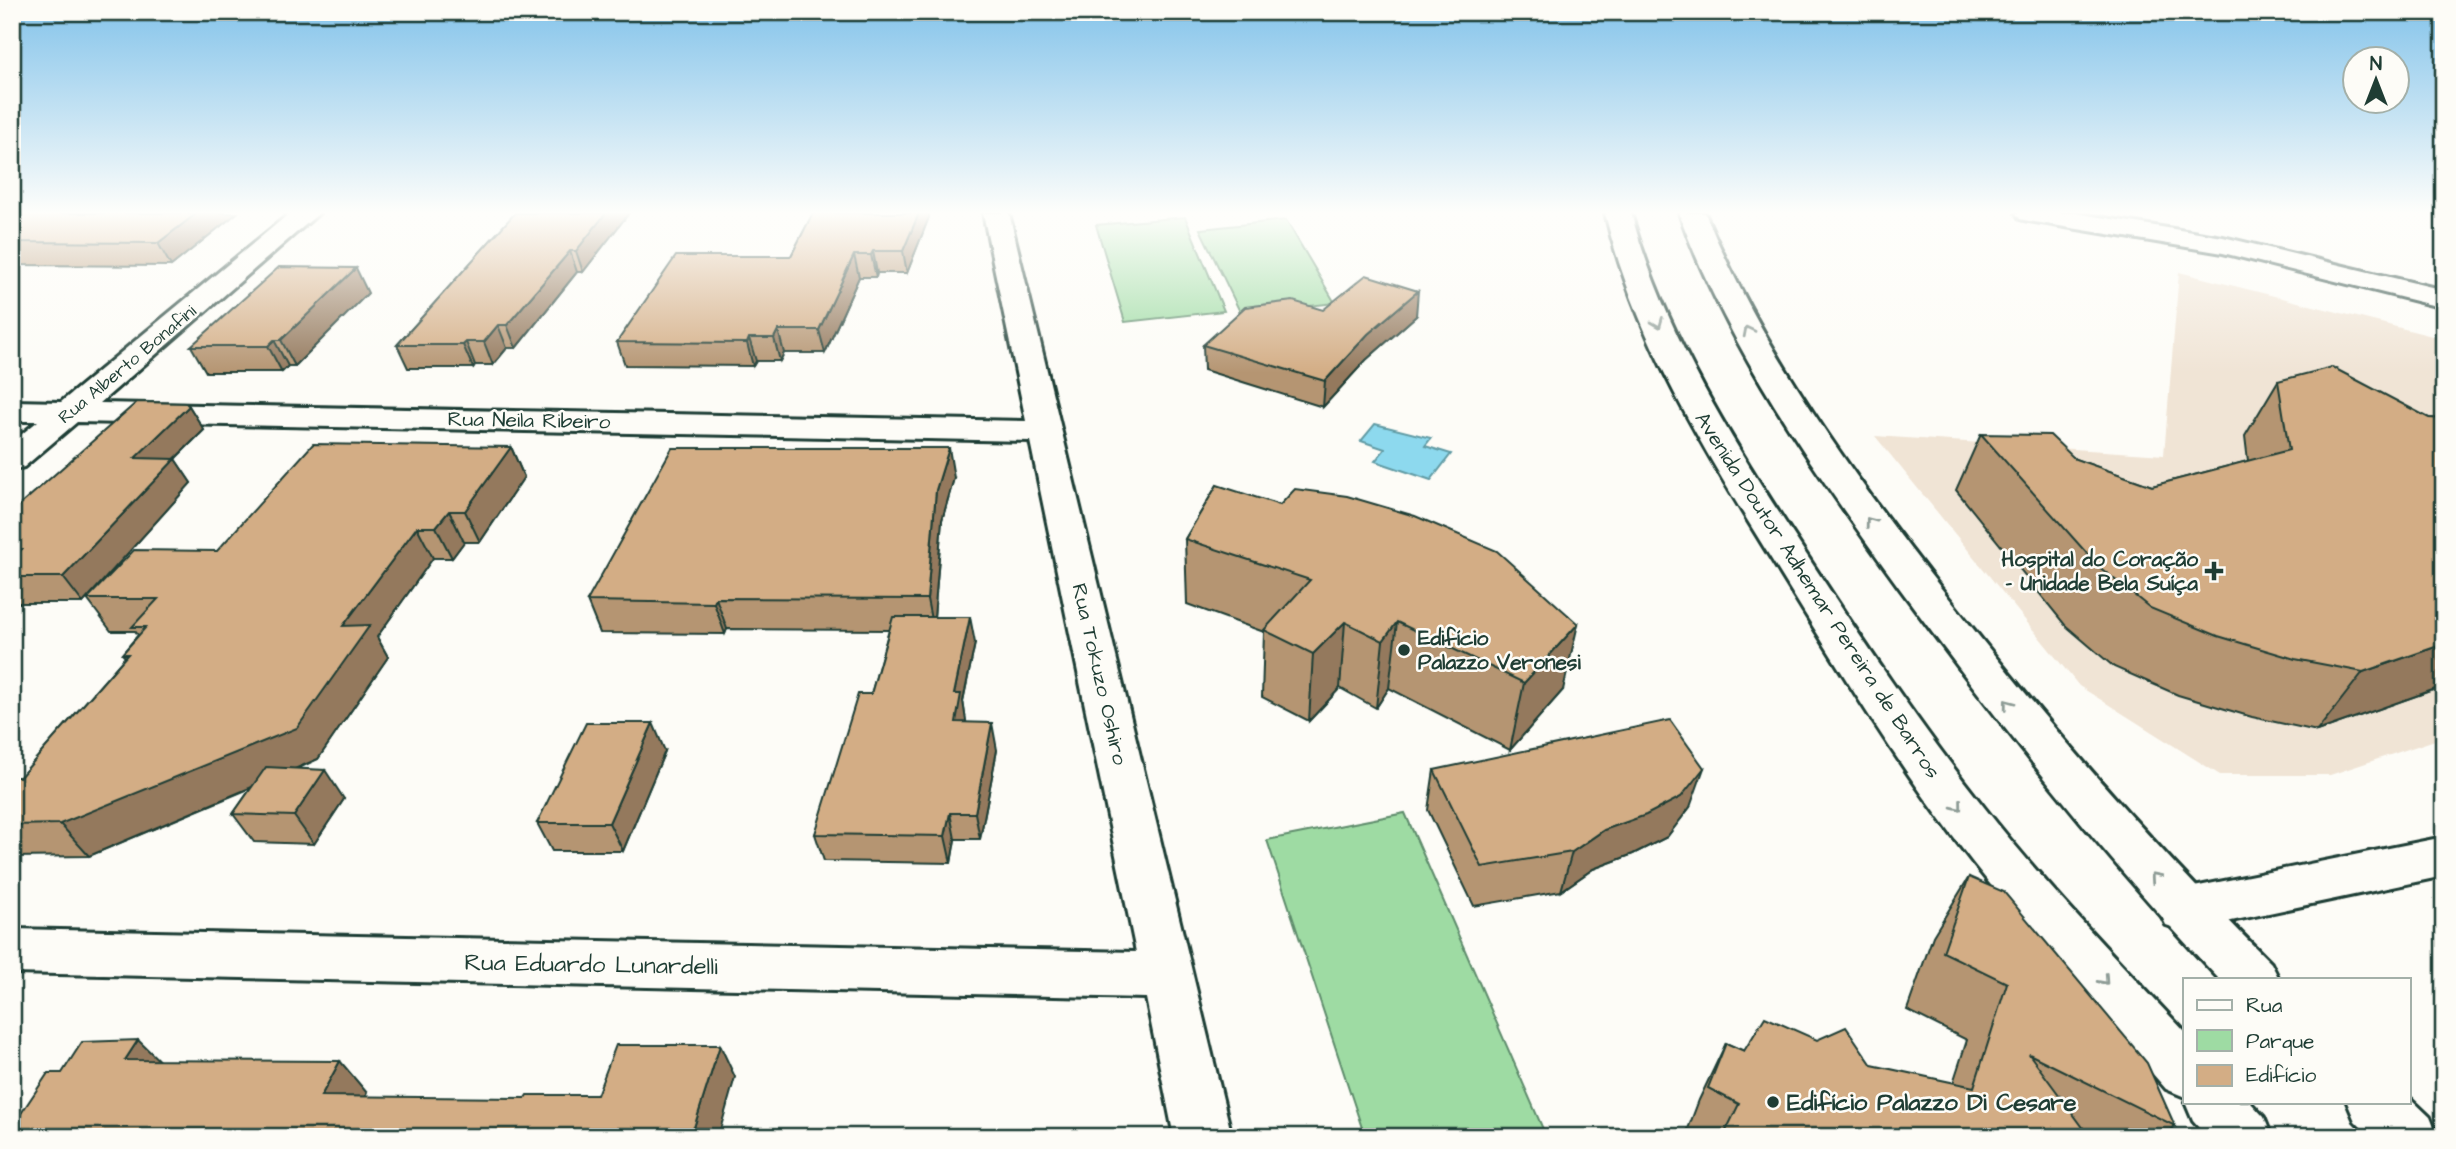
<svg xmlns="http://www.w3.org/2000/svg" width="2456" height="1149" font-family="'Architects Daughter',sans-serif">
  <rect width="100%" height="100%" fill="#fdfcf7"/>
  <filter id="ink" filterUnits="userSpaceOnUse"><feTurbulence type="fractalNoise" baseFrequency=".0143" numOctaves="2"/><feDisplacementMap in="SourceGraphic" scale="14" xChannelSelector="R" yChannelSelector="G"/><feConvolveMatrix kernelMatrix="1 2 1 2 8 2 1 2 1" color-interpolation-filters="sRGB"/></filter>
  <g filter="url(#ink)">
    <polygon fill="#f0e4d5" points="2179,272 2444,339 2444,737 2330,775 2220,775 2079,686 1875,436 2164,455"/>
    <g fill="#9edba3" stroke="#5e8c6c" stroke-width="2">
      <polygon points="1185,217 1224,311 1125,322 1096,225"/>
      <polygon points="1286,220 1335,303 1241,314 1200,229"/>
      <polygon points="1405,813 1546,1136 1365,1137 1267,840"/>
    </g>
    <polygon fill="#8dd9ee" stroke="#619ba4" stroke-width="2" points="1375,424 1431,438 1425,446 1451,454 1431,480 1375,461 1385,449 1361,441"/>
    <g fill="none" stroke-linecap="round" stroke-linejoin="round">
      <g stroke="#1f3d34" stroke-width="6">
        <g id="street">
          <polygon points="290,213 319,213 100,403 1026,421 983,213 1009,213 1232,1137 1174,1137 1146,998 12,973 12,929 1136,952 1030,441 77,422 24,467 12,470 12,442 38,421 12,421 12,401 61,402"/>
          <polygon points="2016,213 2075,213 2223,237 2444,290 2444,308 2223,253 2029,221 2020,219"/>
          <polygon points="2444,837 2444,876 2184,931 2166,925 2159,910 2166,895 2184,889"/>
        </g>
      </g>
      <g stroke="#1f3d34" stroke-width="6">
        <g id="secondary">
          <path d="M1605,213H1631C1665,335 1735,446 1804,551C1861,638 1919,725 1984,807C2046,886 2116,958 2185,1032V1097L2166,1089C2093,1005 2018,923 1951,834C1886,747 1829,652 1772,560C1704,451 1635,338 1605,213Z"/>
          <path d="M1679,213H1705C1764,353 1854,478 1948,597C2049,726 2155,848 2271,963L2279,979H2219C2103,856 1998,723 1898,586C1814,470 1728,349 1679,213Z"/>
          <polygon points="2409,1097 2430,1117 2438,1137 2371,1137 2355,1121 2347,1102 2409,1102"/>
          <polygon points="2185,1102 2250,1102 2264,1117 2272,1137 2207,1137 2193,1121"/>
        </g>
      </g>
      <use href="#street" fill="#fdfcf7" fill-rule="evenodd"/>
      <use href="#secondary" fill="#fdfcf7" fill-rule="evenodd"/>
    </g>
    <g fill="#b59572" stroke="#1f3d34" stroke-width="2">
      <polygon points="12,213 237,213 171,266 12,265"/>
      <polygon points="515,213 629,213 583,272 577,272 516,348 507,348 493,365 475,365 473,368 408,368 397,345"/>
      <polygon points="813,213 929,213 929,217 907,273 877,273 876,277 859,277 825,353 784,353 780,361 756,361 753,366 625,365 617,342 791,256"/>
      <polygon points="368,293 295,366 288,366 282,372 206,372 191,346"/>
      <polygon points="1323,310 1416,316 1366,360 1323,407 1204,370 1203,345"/>
      <polygon points="2278,381 2429,418 2444,419 2444,686 2317,731 2252,717 2178,695 2114,667 2065,625 1956,490 1981,434 2075,459 2152,486 2248,461 2245,436"/>
      <polygon points="189,406 204,430 175,459 191,483 83,603 12,603 12,549"/>
      <polygon points="511,447 524,477 480,542 464,542 452,558 433,558 377,637 388,657 318,759 297,769 344,799 314,844 254,842 233,814 251,788 89,856 12,857 12,777 20,777 125,657 122,654 138,635 135,631 111,631 87,599 217,551"/>
      <polygon points="954,478 942,520 934,617 975,643 963,701 966,722 997,750 980,839 955,839 951,863 824,861 815,834 871,694 889,630 727,629 725,634 600,633 587,601"/>
      <polygon points="1217,485 1563,690 1510,750 1389,688 1376,708 1340,688 1309,721 1262,697 1264,632 1187,604 1185,539"/>
      <polygon points="665,751 623,851 552,851 537,823"/>
      <polygon points="1434,770 1690,807 1667,837 1633,854 1593,869 1561,891 1474,906 1428,810"/>
      <polygon points="1969,877 2175,1126 2165,1137 1685,1137 1699,1100 1726,1043 1744,1051 1953,1083 1967,1040 1907,1010 1933,936"/>
    </g>
    <g fill="#94795d" stroke="#1f3d34" stroke-width="2">
      <polygon points="197,213 237,213 171,266 158,243"/>
      <polygon points="606,213 629,213 583,272 576,251"/>
      <polygon points="919,213 929,213 929,217 907,273 903,251"/>
      <polygon points="570,251 577,272 516,348 507,325"/>
      <polygon points="873,251 877,273 876,277 871,255"/>
      <polygon points="854,255 859,277 825,353 819,330"/>
      <polygon points="356,268 368,293 295,366 281,340"/>
      <polygon points="1418,291 1416,316 1366,360 1323,407 1325,381 1368,334"/>
      <polygon points="498,325 507,348 493,365 484,342"/>
      <polygon points="778,330 784,353 780,361 774,338"/>
      <polygon points="749,338 756,361 753,366 747,343"/>
      <polygon points="274,340 288,366 282,372 268,346"/>
      <polygon points="466,342 475,365 473,368 463,345"/>
      <polygon points="189,406 204,430 151,482 135,458"/>
      <polygon points="511,447 524,477 480,542 465,511"/>
      <polygon points="949,448 954,478 942,520 933,630 927,599 936,490"/>
      <polygon points="175,459 191,483 83,603 63,577"/>
      <polygon points="449,511 464,542 452,558 436,527"/>
      <polygon points="417,527 433,558 377,637 388,657 318,759 89,856 60,824 343,626"/>
      <polygon points="716,598 727,629 725,634 714,603"/>
      <polygon points="970,617 975,643 963,701 966,721 961,749 956,722 954,694"/>
      <polygon points="1345,622 1340,688 1309,721 1313,654"/>
      <polygon points="1397,622 1389,688 1376,708 1383,641"/>
      <polygon points="1578,624 1563,690 1510,750 1524,683"/>
      <polygon points="2444,644 2444,686 2317,731 2363,672"/>
      <polygon points="653,723 665,751 623,851 609,823"/>
      <polygon points="992,723 997,750 980,839 975,813"/>
      <polygon points="1704,768 1690,807 1667,837 1633,854 1593,869 1561,891 1572,852 1604,830"/>
      <polygon points="325,770 344,799 314,844 294,816"/>
      <polygon points="950,813 955,839 951,863 945,836"/>
      <polygon points="138,1040 171,1072 125,1060"/>
      <polygon points="720,1045 735,1077 718,1137 691,1137"/>
      <polygon points="340,1061 367,1093 349,1128 321,1096"/>
    </g>
    <g fill="#d3ad85" stroke="#1f3d34" stroke-width="2">
      <polygon points="12,213 197,213 158,243 12,242"/>
      <polygon points="515,213 606,213 576,251 570,251 507,325 498,325 484,342 466,342 463,345 397,345"/>
      <polygon points="813,213 919,213 903,251 873,251 871,255 854,255 819,330 778,330 774,338 749,338 747,343 617,342 676,256 791,256"/>
      <polygon points="279,267 356,268 281,340 274,340 268,346 191,346"/>
      <polygon points="1366,275 1418,291 1368,334 1325,381 1203,345 1245,307 1293,301 1323,310"/>
      <polygon points="2332,367 2429,418 2444,419 2444,644 2363,672 2295,659 2218,636 2150,608 2098,566 1981,434 2050,435 2075,459 2152,486 2289,450 2278,381"/>
      <polygon points="137,402 186,403 189,406 135,458 175,459 63,577 12,577 12,558 22,549 12,549 12,512"/>
      <polygon points="313,444 511,447 465,511 449,511 436,527 417,527 343,626 370,625 297,728 60,824 12,825 12,777 20,777 128,654 122,654 146,627 132,627 158,599 87,599 134,550 217,551"/>
      <polygon points="672,448 949,448 936,490 927,599 716,598 714,603 587,601"/>
      <polygon points="1217,485 1280,505 1295,489 1347,496 1415,516 1497,551 1578,624 1524,683 1397,622 1383,641 1345,622 1313,654 1264,630 1310,580 1185,539"/>
      <polygon points="893,617 970,617 954,694 961,694 956,722 992,723 975,813 950,813 945,836 815,834 858,694 871,694"/>
      <polygon points="1670,720 1704,768 1681,797 1646,815 1604,830 1572,852 1482,867 1434,770"/>
      <polygon points="586,723 653,723 609,823 537,823"/>
      <polygon points="266,767 325,770 294,816 233,814"/>
      <polygon points="1969,877 2004,892 2147,1063 2175,1126 2029,1054 2090,1137 1723,1137 1739,1104 1708,1088 1726,1043 1744,1051 1765,1017 1817,1040 1846,1027 1872,1065 1974,1087 2007,983 1943,952"/>
      <polygon points="138,1040 125,1060 340,1061 321,1096 525,1098 527,1095 597,1095 616,1045 720,1045 691,1137 12,1137 12,1124 14,1124 48,1073 62,1073 82,1042"/>
    </g>
    <defs><path id="oneway-chevron" d="M-2-3.5L2.5 0L-2 3.5" fill="none" stroke-width="1.6" stroke-linecap="round" stroke-linejoin="round" transform="scale(1.75)"/></defs>
    <g stroke="#8e9c96">
      <use href="#oneway-chevron" transform="translate(1658 323) rotate(68)"/>
      <use href="#oneway-chevron" transform="translate(1748 331) rotate(-117)"/>
      <use href="#oneway-chevron" transform="translate(1870 522) rotate(-127)"/>
      <use href="#oneway-chevron" transform="translate(2008 704) rotate(-127)"/>
      <use href="#oneway-chevron" transform="translate(1958 806) rotate(51)"/>
      <use href="#oneway-chevron" transform="translate(2155 877) rotate(-131)"/>
      <use href="#oneway-chevron" transform="translate(2104 980) rotate(48)"/>
    </g>
  </g>
  <linearGradient id="sky" x2="0" y2="1"><stop stop-color="#83c3ea"/><stop offset="0.57" stop-color="#fefefb"/><stop offset="1" stop-color="#fefefb" stop-opacity="0"/></linearGradient>
  <rect width="2456" height="373" fill="url(#sky)"/>
  <g fill="#1f3d34" stroke="#fdfcf7" stroke-width="2.5">
    <path d="M2210.5 560.5h7v7h7v7h-7v7h-7v-7h-7v-7h7z"/>
    <circle cx="1404" cy="650" r="7"/>
    <circle cx="1773" cy="1102" r="7"/>
  </g>
  <g text-anchor="middle" stroke-width="5" stroke-linejoin="round" paint-order="stroke">
    <g font-size="18" fill="#1f3d34" stroke="#fdfcf7">
      <text transform="translate(127 364) rotate(-40)" y="6">Rua Alberto Bonafini</text>
    </g>
    <g font-size="21" fill="#1f3d34" stroke="#fdfcf7">
      <text transform="translate(529 420) rotate(1)" y="7">Rua Neila Ribeiro</text>
      <text transform="translate(1818 595) rotate(57)" y="7">Avenida Doutor Adhemar Pereira de Barros</text>
      <text transform="translate(1100 674) rotate(77)" y="7">Rua Tokuzo Oshiro</text>
    </g>
    <g font-size="21" font-weight="bold" fill="#1f3d34" stroke="#fdfcf7" text-anchor="end">
      <text x="2198" y="566">Hospital do Coração<tspan x="2198" dy="24">- Unidade Bela Suíça</tspan></text>
      <text x="1418" y="645" text-anchor="start">Edifício<tspan x="1418" dy="24">Palazzo Veronesi</tspan></text>
    </g>
    <g font-size="24" fill="#1f3d34" stroke="#fdfcf7">
      <text transform="translate(591 964) rotate(1)" y="8">Rua Eduardo Lunardelli</text>
    </g>
    <g font-size="24" font-weight="bold" fill="#1f3d34" stroke="#fdfcf7" text-anchor="start">
      <text x="1787" y="1110">Edifício Palazzo Di Cesare</text>
    </g>
  </g>
  <rect width="2456" height="1149" fill="none" stroke="#fdfcf7" stroke-width="42"/>
  <rect x="21" y="21" width="2414" height="1107" fill="none" stroke="#1f3d34" stroke-width="2.5" filter="url(#ink)"/>
  <rect x="2183" y="978" width="228" height="126" fill="#fdfcf7" stroke="#a4b0a9" stroke-width="2"/>
  <rect x="2197" y="1000" width="35" height="10" fill="#fdfcf7" stroke="#a4b0a9" stroke-width="2"/>
  <text x="2246" y="1012" font-size="21" fill="#1f3d34">Rua</text>
  <rect x="2197" y="1030" width="35" height="21" fill="#9edba3" stroke="#a4b0a9" stroke-width="2"/>
  <text x="2246" y="1048" font-size="21" fill="#1f3d34">Parque</text>
  <rect x="2197" y="1065" width="35" height="21" fill="#d3ad85" stroke="#a4b0a9" stroke-width="2"/>
  <text x="2246" y="1082" font-size="21" fill="#1f3d34">Edifício</text>
  <g transform="translate(2376 80)"><circle r="33" fill="#fdfcf7" stroke="#a4b0a9" stroke-width="2"/>
  <path d="M0-5L12 26L0 18L-12 26Z" fill="#1f3d34"/>
  <text y="-10" font-size="19" font-weight="bold" text-anchor="middle" fill="#1f3d34">N</text>
  </g>
</svg>
